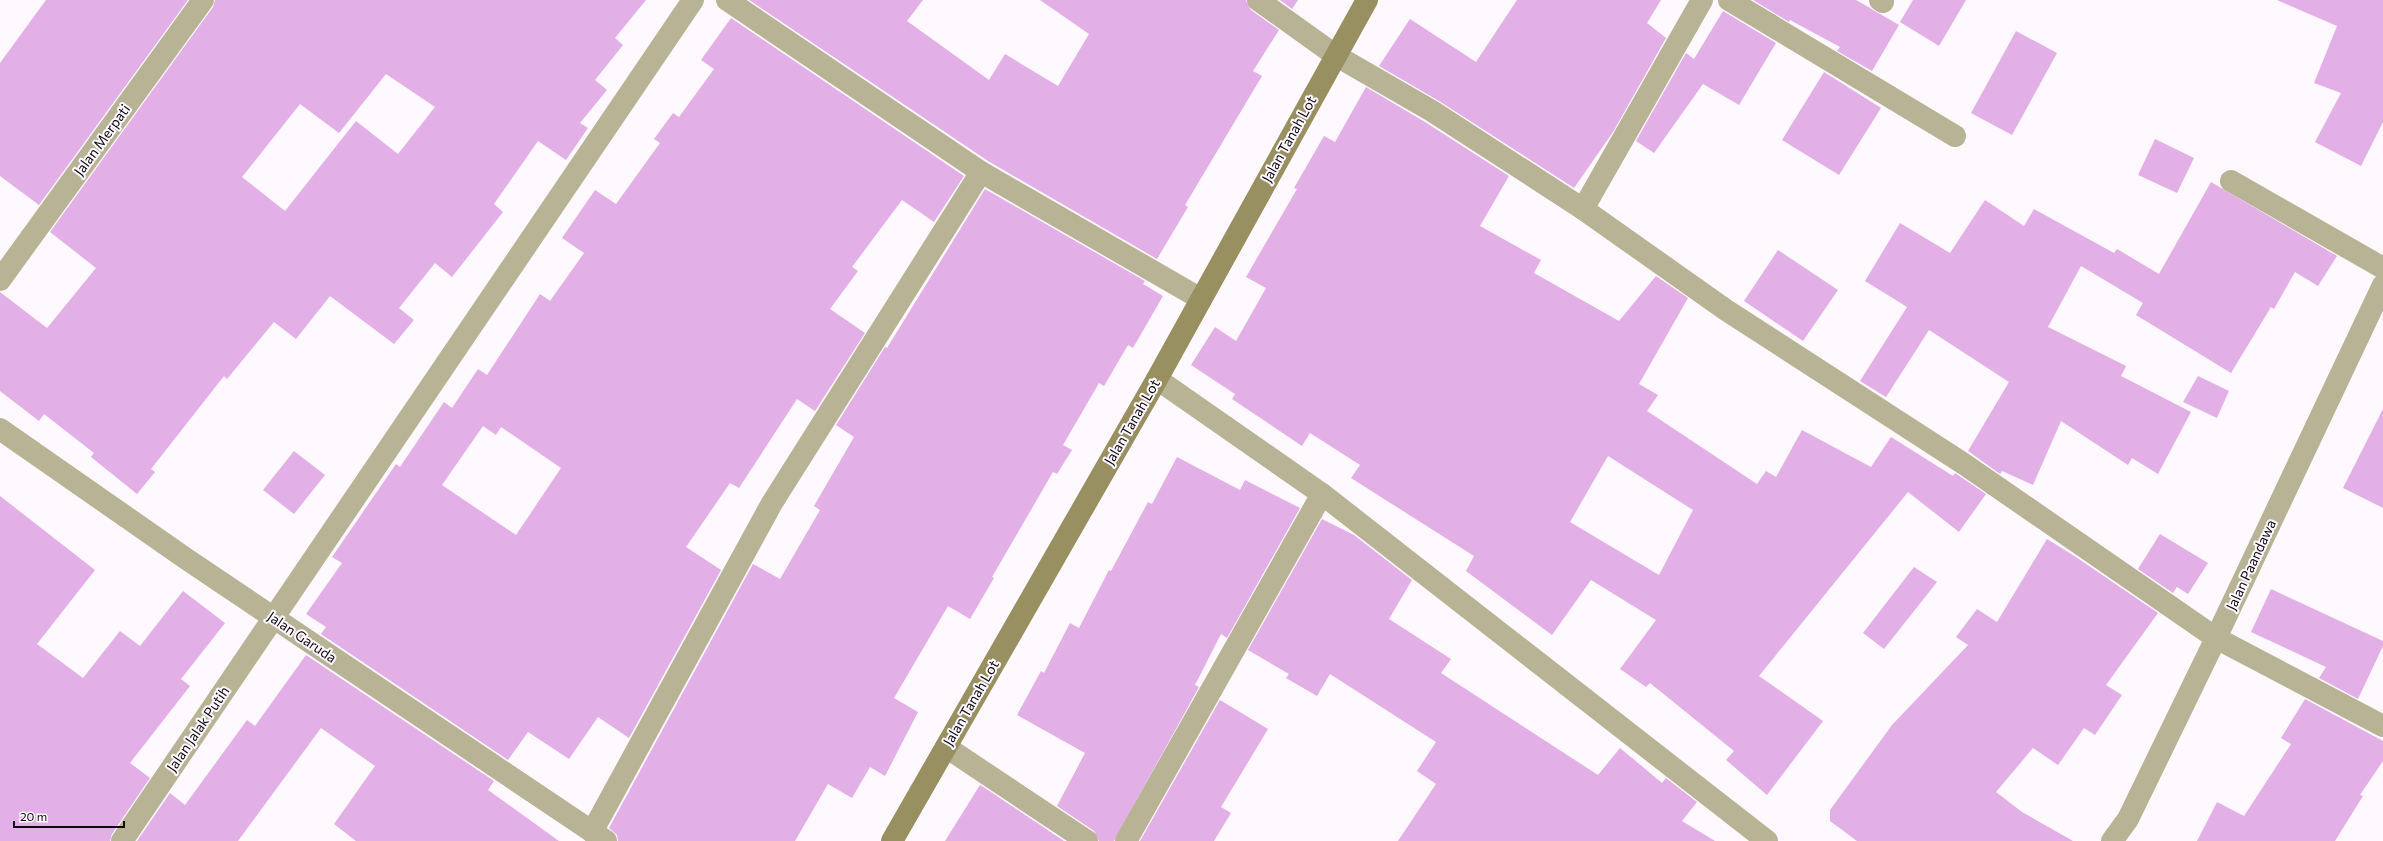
<svg xmlns="http://www.w3.org/2000/svg" width="2383" height="841" font-family="Commissioner,sans-serif">
  <rect width="100%" height="100%" fill="#fef8ff"/>
  <g fill="#e3afe7" fill-rule="evenodd">
    <polygon points="46,0 188,0 39,205 0,176 0,63"/>
    <path d="M215,0H646L615,38L623,45L595,80L607,90L580,123L588,128L566,160L538,141L494,204L503,212L452,277L435,263L399,308L414,320L394,344L330,296L296,339L274,322L227,379L224,376L151,469L155,472L137,494L91,457L94,453L44,414L39,421L0,391V292L47,328L96,268L50,232L213,7ZM386,74L435,107L398,154L356,121L285,211L242,177L300,104L339,133Z"/>
    <polygon points="749,0 923,0 907,21 989,80 1005,54 1058,86 1089,34 1040,0 1246,0 1251,10 1279,30 1253,71 1262,76 1185,205 1188,207 1157,259 988,161"/>
    <polygon points="1280,0 1298,0 1292,9"/>
    <polygon points="1517,0 1661,0 1647,23 1666,38 1613,132 1574,188 1439,101 1379,66 1410,19 1476,62"/>
    <polygon points="1753,0 1856,0 1899,25 1872,71 1837,51 1840,47 1790,20 1789,22"/>
    <polygon points="1913,0 1966,0 1939,46 1900,22"/>
    <polygon points="2277,0 2383,0 2383,122 2361,166 2315,142 2341,93 2314,83 2337,26"/>
    <polygon points="1723,11 1776,43 1739,105 1703,84 1654,153 1636,141 1686,53 1694,59"/>
    <path d="M731,18L964,176L934,222L902,200L852,267L858,271L830,309L865,333L815,411L797,399L739,488L730,483L686,547L721,570L629,738L598,717L569,759L528,732L508,760L321,634L326,627L306,614L342,563L332,557L396,464L400,467L444,402L452,408L478,369L487,375L540,294L550,301L584,253L562,238L595,190L616,204L660,143L654,139L673,113L679,117L714,69L701,60ZM483,426L496,435L501,427L561,468L516,535L442,485Z"/>
    <polygon points="2016,31 2057,53 2012,135 1971,113"/>
    <polygon points="1824,72 1881,108 1839,175 1782,140"/>
    <path d="M1366,87L1425,122L1509,176L1480,226L1541,260L1534,273L1619,321L1656,276L1688,298L1639,384L1658,395L1647,411L1757,484L1766,471L1776,477L1802,430L1871,467L1891,437L1953,476L1955,473L1986,494L1959,532L1908,492L1759,676L1823,721L1767,795L1726,760L1734,751L1650,683L1646,687L1620,669L1656,620L1591,580L1552,635L1466,571L1474,556L1351,478L1360,465L1310,433L1302,446L1232,399L1235,394L1191,365L1215,327L1236,341L1266,288L1246,277L1297,189L1294,188L1324,136L1335,142ZM1608,456L1693,510L1659,575L1570,522Z"/>
    <polygon points="2155,139 2194,158 2177,193 2138,175"/>
    <polygon points="2211,182 2337,256 2318,286 2295,272 2274,309 2271,307 2231,373 2136,315 2143,303 2081,266 2048,327 2126,366 2121,376 2191,412 2158,474 2132,458 2128,465 2061,421 2033,485 2002,471 2000,474 1968,451 2009,382 1929,330 1886,397 1860,381 1907,307 1865,281 1900,223 1950,253 1985,200 2024,226 2034,209 2114,253 2117,249 2159,274"/>
    <polygon points="985,189 1145,281 1143,284 1163,296 1133,348 1128,345 1104,386 1099,383 1063,445 1072,450 1057,474 1053,472 992,577 994,578 970,619 948,606 894,698 918,712 885,776 870,767 852,798 828,784 795,841 618,841 617,835 609,828 753,564 780,579 820,510 814,506 854,437 836,425 885,347 887,348"/>
    <polygon points="1778,250 1838,290 1803,341 1744,301"/>
    <polygon points="2198,376 2229,391 2217,418 2183,402"/>
    <polygon points="2383,409 2383,508 2343,488"/>
    <polygon points="294,451 325,475 294,514 263,490"/>
    <polygon points="1177,457 1240,490 1245,480 1300,508 1227,638 1221,634 1195,685 1199,687 1114,841 1099,841 1094,831 1057,806 1085,753 1017,715 1041,671 1044,673 1070,623 1079,628 1109,570 1111,571 1148,502 1152,504"/>
    <polygon points="0,496 95,570 37,644 83,678 120,631 140,646 183,591 225,623 181,679 190,686 130,763 150,778 112,834 110,841 0,841"/>
    <polygon points="1322,519 1354,535 1412,580 1389,619 1451,659 1441,673 1598,775 1620,748 1662,783 1666,778 1697,802 1682,821 1715,841 1398,841 1436,784 1417,771 1436,742 1330,674 1317,696 1286,678 1289,674 1248,650"/>
    <polygon points="2160,534 2208,563 2188,594 2177,587 2173,593 2138,569"/>
    <polygon points="2047,539 2076,557 2158,613 2106,685 2122,695 2095,735 2084,728 2058,765 2033,748 1996,792 2022,812 2073,841 1857,841 1830,821 1830,810 1892,725 1968,645 1956,637 1977,609 1997,622"/>
    <polygon points="1914,567 1937,582 1884,649 1863,633"/>
    <polygon points="2271,589 2383,641 2383,646 2358,699 2319,678 2326,667 2251,632"/>
    <polygon points="306,655 494,781 488,790 559,841 356,841 334,824 375,766 321,728 238,841 137,841 170,793 185,805 247,720 255,726"/>
    <polygon points="2305,699 2383,741 2383,761 2360,795 2363,796 2335,841 2197,841 2217,802 2244,816 2291,744 2281,738"/>
    <polygon points="1220,700 1268,729 1221,807 1231,813 1214,841 1140,841"/>
    <polygon points="980,785 982,786 1064,841 945,841"/>
  </g>
  <g fill="none" stroke-linecap="round" stroke-linejoin="round">
    <g stroke="#b8b394" stroke-width="22">
      <polyline points="727,0 981,172 1201,299"/>
      <polyline points="1258,0 1335,55 1432,111 1583,209 1726,310 1964,464 2216,638 2383,726"/>
      <polyline points="1729,0 1955,136"/>
      <polyline points="1880,0 1883,2"/>
      <polyline points="2231,181 2383,268"/>
      <polyline points="1583,209 1702,0"/>
      <polyline points="0,280 203,0"/>
      <polyline points="1157,379 1322,494 1767,841"/>
      <polyline points="946,747 1087,841"/>
      <polyline points="592,832 772,503 981,172"/>
      <polyline points="122,841 693,0"/>
      <polyline points="1126,841 1322,494"/>
      <polyline points="2112,841 2128,819 2216,638 2383,285"/>
    </g>
    <polyline stroke="#b8b394" stroke-width="22" points="0,429 185,558 606,841"/>
    <polyline stroke="#989061" stroke-width="22" points="892,841 1157,379 1367,0"/>
  </g>
  <g text-anchor="middle" stroke-width="4" stroke-linejoin="round" paint-order="stroke">
    <g font-size="14" fill="#0d0b0d" stroke="#fef8ff">
      <text transform="translate(1289 139) rotate(-61)" y="5">Jalan Tanah Lot</text>
      <text transform="translate(102 140) rotate(-54)" y="5">Jalan Merpati</text>
      <text transform="translate(1132 422) rotate(-60)" y="5">Jalan Tanah Lot</text>
      <text transform="translate(2251 565) rotate(-65)" y="5">Jalan Paandawa</text>
      <text transform="translate(302 637) rotate(34)" y="5">Jalan Garuda</text>
      <text transform="translate(971 703) rotate(-60)" y="5">Jalan Tanah Lot</text>
      <text transform="translate(198 729) rotate(-56)" y="5">Jalan Jalak Putih</text>
    </g>
  </g>
  <path d="M14 821v6h110v-6" fill="none" stroke="#0d0b0d" stroke-width="2"/>
  <text x="20" y="821" font-size="12" fill="#0d0b0d" stroke="#fef8ff" stroke-width="3" paint-order="stroke">20 m</text>
</svg>
